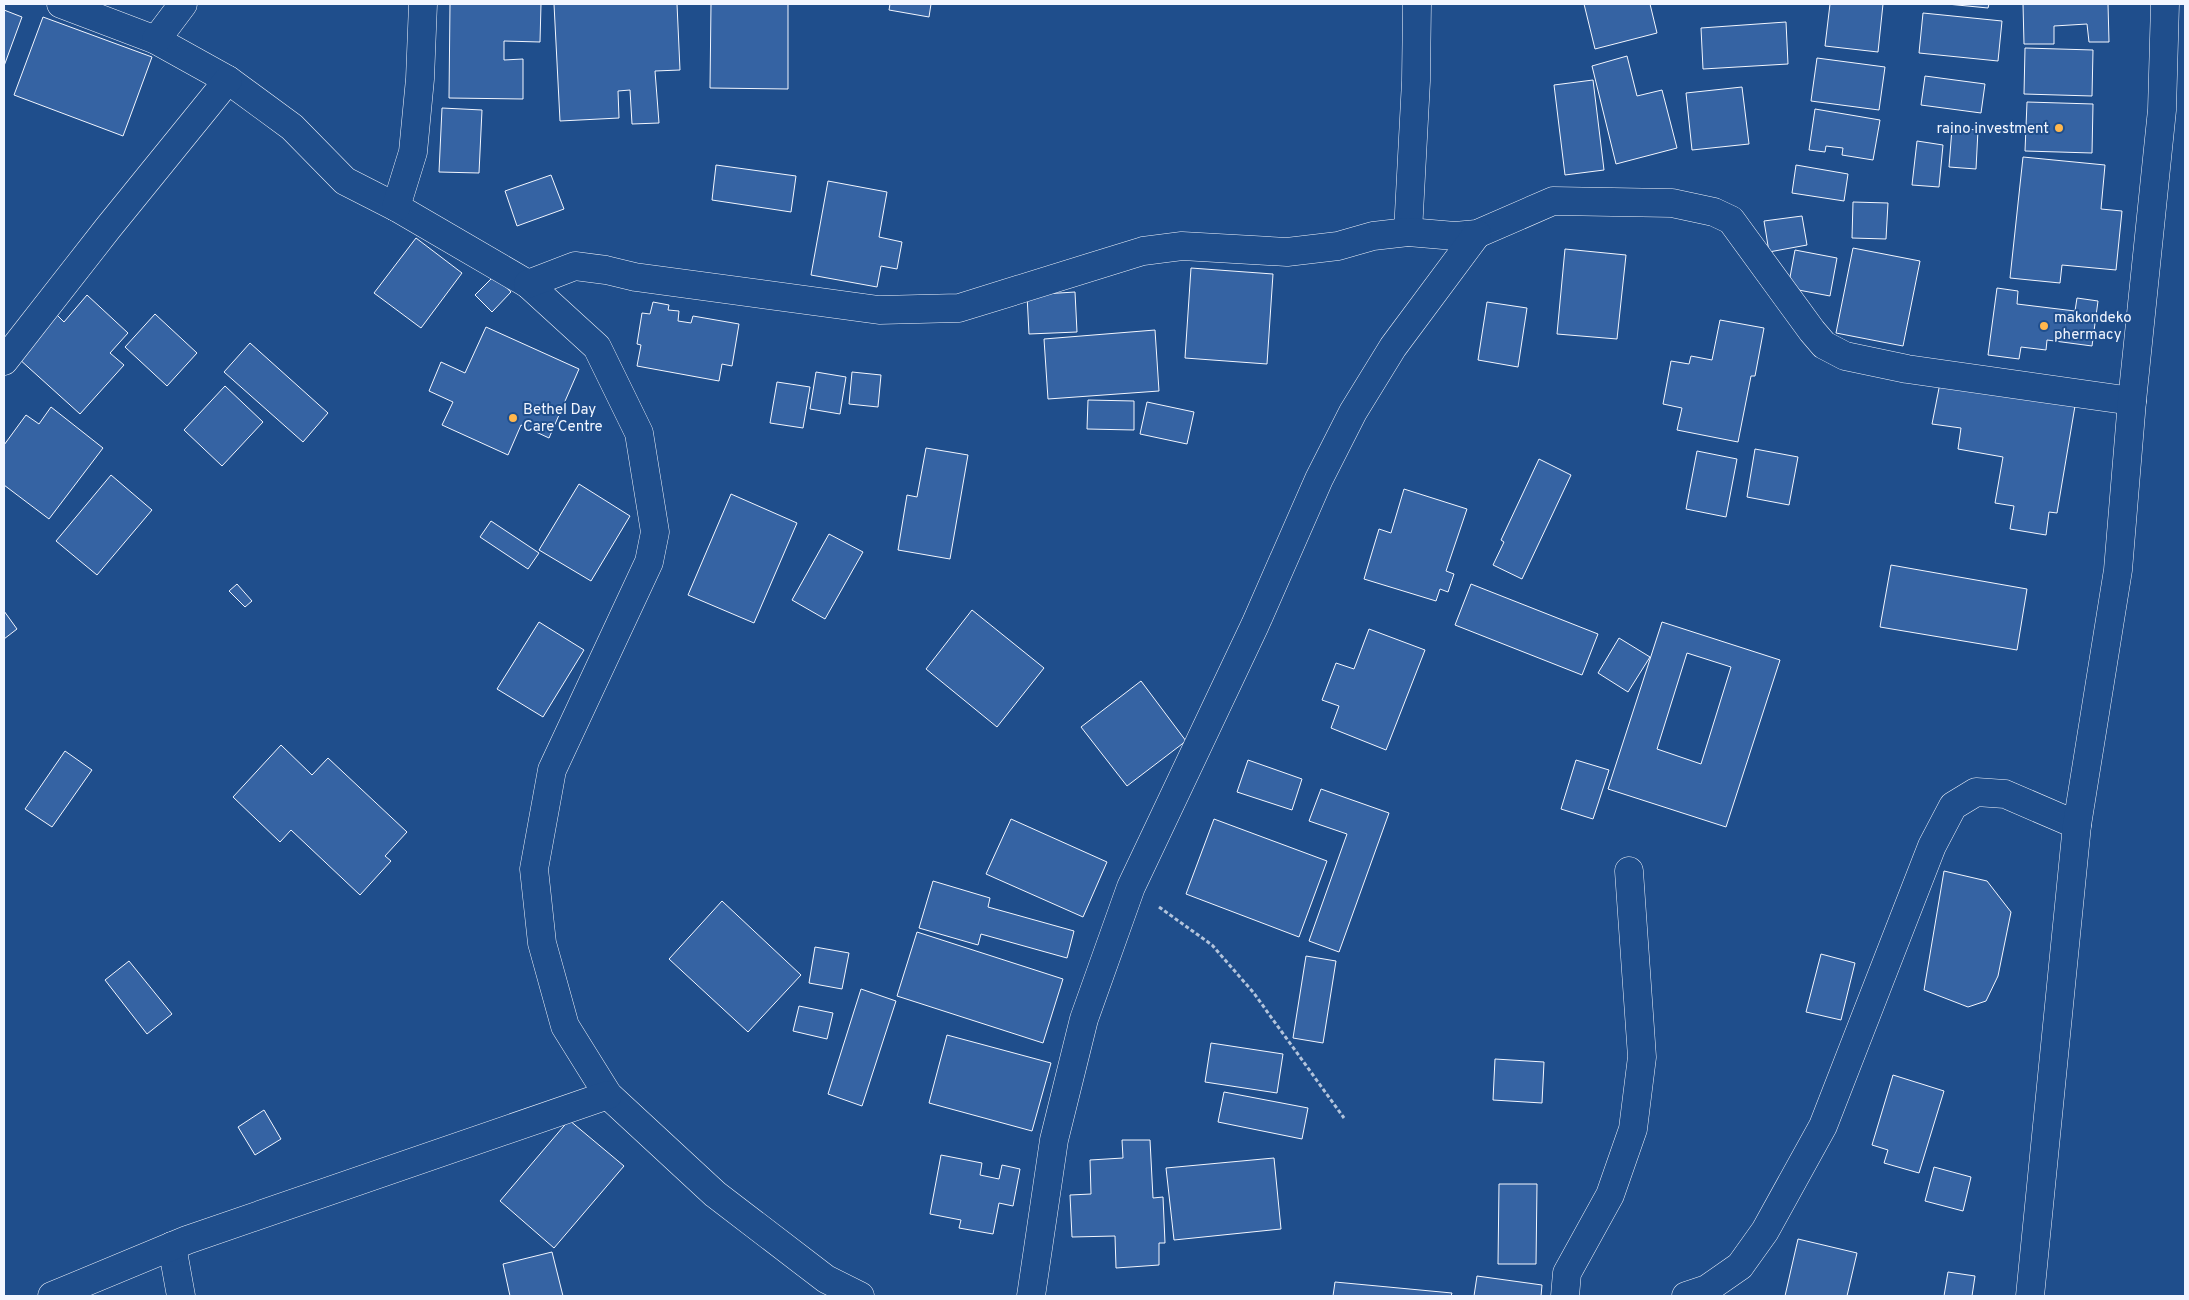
<svg xmlns="http://www.w3.org/2000/svg" width="2189" height="1300" font-family="Overpass,sans-serif">
  <rect width="100%" height="100%" fill="#1f4e8c"/>
  <g fill="#3563a3" stroke="#f2f6ff" fill-rule="evenodd">
    <polygon points="450,4 541,4 540,42 504,41 504,60 523,59 523,99 449,98"/>
    <polygon points="554,4 677,4 680,70 655,71 659,123 632,124 630,90 618,91 619,118 560,121"/>
    <polygon points="711,4 788,4 788,89 710,88"/>
    <polygon points="890,4 931,4 929,17 889,10"/>
    <polygon points="1584,4 1650,4 1657,33 1595,49"/>
    <polygon points="1830,4 1883,4 1878,52 1825,46"/>
    <polygon points="1947,4 1989,4 1988,8"/>
    <polygon points="2023,4 2108,4 2109,42 2089,42 2087,24 2054,26 2054,44 2024,44"/>
    <polygon points="4,10 22,17 4,66"/>
    <polygon points="1923,13 2002,21 1998,61 1919,53"/>
    <polygon points="43,17 152,57 123,136 14,95"/>
    <polygon points="1786,22 1788,64 1703,69 1701,28"/>
    <polygon points="2025,48 2093,50 2092,96 2024,94"/>
    <polygon points="1627,56 1637,96 1662,90 1677,148 1616,164 1592,66"/>
    <polygon points="1817,58 1885,67 1879,110 1811,101"/>
    <polygon points="1925,76 1985,84 1981,113 1921,105"/>
    <polygon points="1593,80 1604,170 1565,175 1554,85"/>
    <polygon points="1742,87 1749,144 1692,150 1686,93"/>
    <polygon points="2027,102 2093,104 2092,153 2025,151"/>
    <polygon points="442,108 482,110 479,173 439,172"/>
    <polygon points="1815,109 1880,120 1873,160 1842,155 1843,148 1826,146 1825,152 1809,150"/>
    <polygon points="1952,128 1978,130 1976,169 1949,167"/>
    <polygon points="1917,141 1943,145 1939,187 1912,185"/>
    <polygon points="2023,157 2105,165 2101,209 2122,211 2116,270 2062,265 2060,283 2010,278"/>
    <polygon points="716,165 796,176 791,212 712,200"/>
    <polygon points="1796,165 1848,174 1844,201 1792,193"/>
    <polygon points="551,175 564,209 517,226 505,191"/>
    <polygon points="828,181 887,192 879,237 902,242 897,269 881,266 877,287 811,275"/>
    <polygon points="1853,202 1888,203 1886,239 1852,238"/>
    <polygon points="1802,216 1807,245 1769,252 1764,221"/>
    <polygon points="416,238 462,273 421,328 374,293"/>
    <polygon points="1853,248 1920,261 1903,346 1836,333"/>
    <polygon points="1565,249 1626,255 1617,339 1557,334"/>
    <polygon points="1795,250 1837,258 1830,296 1788,288"/>
    <polygon points="1191,268 1273,274 1267,364 1185,358"/>
    <polygon points="494,276 511,292 492,312 475,295"/>
    <polygon points="1997,288 2018,291 2017,304 2075,311 2077,298 2098,301 2092,346 2047,340 2046,350 2021,347 2019,359 1988,355"/>
    <polygon points="1075,292 1077,332 1029,334 1027,295"/>
    <polygon points="87,295 128,333 110,353 124,365 80,414 18,358 57,315 64,322"/>
    <polygon points="653,302 669,305 668,310 679,311 678,321 691,323 693,316 739,324 732,366 722,364 719,381 637,366 641,345 637,344 642,313 650,314"/>
    <polygon points="1487,302 1527,308 1518,367 1478,360"/>
    <polygon points="155,314 197,353 167,386 125,347"/>
    <polygon points="1720,320 1764,328 1755,376 1751,376 1738,442 1677,430 1682,408 1663,404 1671,361 1689,364 1691,356 1712,360"/>
    <polygon points="486,327 579,369 549,438 521,425 508,455 442,425 453,402 429,391 441,362 465,373"/>
    <polygon points="1155,330 1159,391 1048,399 1044,339"/>
    <polygon points="250,343 328,413 303,442 224,372"/>
    <polygon points="816,372 846,377 840,414 810,409"/>
    <polygon points="852,372 881,375 878,407 849,404"/>
    <polygon points="777,382 810,387 803,428 770,423"/>
    <polygon points="1940,383 2075,406 2057,513 2049,512 2046,535 2010,529 2014,506 1995,503 2003,457 1958,449 1961,428 1932,424"/>
    <polygon points="225,386 263,422 222,466 184,430"/>
    <polygon points="1088,400 1134,401 1134,430 1087,429"/>
    <polygon points="1147,402 1194,412 1187,444 1140,434"/>
    <polygon points="51,407 103,448 49,519 4,485 4,445 26,415 39,424"/>
    <polygon points="926,448 968,455 950,559 898,550 907,495 917,497"/>
    <polygon points="1755,449 1798,457 1789,505 1747,497"/>
    <polygon points="1697,451 1737,459 1726,517 1686,509"/>
    <polygon points="1539,459 1571,475 1522,579 1493,565 1504,542 1501,540"/>
    <polygon points="111,475 152,510 97,575 56,541"/>
    <polygon points="579,484 630,516 591,581 539,550"/>
    <polygon points="1404,489 1467,509 1446,571 1454,574 1448,592 1440,589 1436,601 1364,579 1379,529 1391,533"/>
    <polygon points="731,494 797,523 754,623 688,595"/>
    <polygon points="491,521 539,553 528,569 480,537"/>
    <polygon points="829,534 863,552 825,619 792,600"/>
    <polygon points="1891,565 2027,589 2017,650 1880,627"/>
    <polygon points="237,584 252,601 245,607 229,591"/>
    <polygon points="1471,584 1598,634 1582,675 1455,625"/>
    <polygon points="972,610 1044,668 997,727 926,669"/>
    <polygon points="4,611 17,629 4,639"/>
    <polygon points="539,622 584,650 543,717 497,689"/>
    <path d="M1662,622L1780,660L1726,827L1608,789ZM1687,653L1731,667L1701,764L1657,749Z"/>
    <polygon points="1369,629 1425,650 1386,750 1331,728 1339,706 1322,700 1336,663 1354,669"/>
    <polygon points="1619,638 1650,657 1628,692 1598,673"/>
    <polygon points="1141,681 1186,741 1127,786 1081,727"/>
    <polygon points="281,745 312,775 328,758 407,832 385,856 391,861 360,895 291,830 280,842 233,797"/>
    <polygon points="65,751 92,770 52,827 25,809"/>
    <polygon points="1248,760 1302,779 1292,810 1237,792"/>
    <polygon points="1576,760 1609,770 1593,819 1561,809"/>
    <polygon points="1321,789 1389,813 1339,952 1309,941 1347,834 1309,821"/>
    <polygon points="1011,819 1107,862 1083,917 986,874"/>
    <polygon points="1214,819 1327,861 1299,937 1186,894"/>
    <polygon points="1944,871 1987,881 2011,912 1998,976 1986,1001 1968,1007 1924,990"/>
    <polygon points="933,881 990,898 988,907 1074,931 1067,958 981,934 978,945 919,928"/>
    <polygon points="722,901 801,975 748,1032 669,959"/>
    <polygon points="917,932 1063,979 1043,1043 897,996"/>
    <polygon points="815,947 849,953 842,989 809,983"/>
    <polygon points="1821,954 1855,963 1841,1020 1806,1012"/>
    <polygon points="1306,956 1336,961 1323,1043 1293,1038"/>
    <polygon points="129,961 172,1014 147,1034 105,980"/>
    <polygon points="861,989 896,1001 862,1106 828,1094"/>
    <polygon points="799,1006 833,1013 827,1039 793,1031"/>
    <polygon points="947,1035 1051,1063 1032,1131 929,1103"/>
    <polygon points="1211,1043 1283,1054 1277,1093 1205,1082"/>
    <polygon points="1495,1059 1544,1062 1542,1103 1493,1100"/>
    <polygon points="1893,1075 1944,1091 1919,1173 1884,1163 1888,1150 1872,1145"/>
    <polygon points="1224,1092 1308,1108 1302,1139 1218,1122"/>
    <polygon points="264,1110 281,1139 255,1155 238,1127"/>
    <polygon points="569,1120 624,1166 554,1248 500,1201"/>
    <polygon points="1122,1140 1150,1140 1153,1198 1163,1197 1165,1243 1159,1243 1159,1265 1116,1268 1115,1236 1072,1237 1070,1195 1091,1194 1090,1160 1123,1158"/>
    <polygon points="941,1155 982,1163 980,1175 999,1179 1002,1165 1020,1169 1013,1206 999,1203 993,1234 959,1228 961,1220 930,1214"/>
    <polygon points="1274,1158 1281,1229 1174,1240 1166,1168"/>
    <polygon points="1934,1167 1971,1177 1963,1211 1925,1201"/>
    <polygon points="1499,1184 1537,1184 1536,1264 1498,1264"/>
    <polygon points="1798,1239 1857,1253 1847,1296 1785,1296"/>
    <polygon points="552,1252 563,1296 510,1296 503,1264"/>
    <polygon points="1948,1272 1975,1276 1972,1296 1944,1296"/>
    <polygon points="1477,1276 1542,1285 1541,1296 1474,1296"/>
    <polygon points="1335,1282 1452,1293 1451,1296 1333,1296"/>
  </g>
  <g fill="none" stroke-linecap="round" stroke-linejoin="round">
    <g stroke="#f2f6ff" stroke-width="29">
      <g id="minor">
        <polyline points="61,4 156,40 228,80 292,127 345,181 396,207 528,284 597,347 639,433 655,532 649,562 552,770 534,869 542,943 565,1026 608,1095 715,1194 826,1279 860,1296"/>
        <polyline points="156,40 183,4"/>
        <polyline points="396,207 413,152 420,79 423,4"/>
        <polyline points="1408,232 1416,81 1417,4"/>
        <polyline points="528,284 575,266 606,270 635,277 879,310 959,308 1143,251 1182,246 1287,252 1338,246 1373,236 1408,232 1455,236 1477,234 1553,201 1672,203 1714,212 1731,220 1812,331 1824,345 1845,356 1907,369 2132,401"/>
        <polyline points="4,361 108,228 228,80"/>
        <polyline points="172,1246 181,1296"/>
        <polyline points="52,1296 187,1240 608,1095"/>
        <polyline points="1031,1296 1054,1140 1084,1019 1131,887 1255,625 1319,479 1353,412 1393,347 1477,234"/>
        <polyline points="1565,1296 1567,1273 1610,1195 1633,1129 1642,1057 1629,871"/>
        <polyline points="1686,1296 1707,1289 1740,1266 1765,1231 1823,1126 1932,846 1953,806 1976,792 2005,794 2077,825"/>
        <polyline points="2030,1296 2077,825 2118,570 2132,401 2162,110 2165,4"/>
      </g>
    </g>
    <polyline stroke="#b3c4dc" stroke-width="3" stroke-dasharray="4 2.5" stroke-linecap="butt" points="1159,907 1212,945 1253,992 1344,1118"/>
    <use href="#minor" stroke="#1f4e8c" stroke-width="28"/>
  </g>
  <g fill="#ffb74d" stroke="#1f4e8c" stroke-width="2">
    <circle cx="2059" cy="128" r="5"/>
    <circle cx="2044" cy="326" r="5"/>
    <circle cx="513" cy="418" r="5"/>
  </g>
  <g text-anchor="middle" stroke-width="4" stroke-linejoin="round" paint-order="stroke">
    <g font-size="15" fill="#f2f6ff" stroke="#1f4e8c" text-anchor="start">
      <text x="2049" y="133" text-anchor="end">raino investment</text>
      <text x="2054" y="322">makondeko<tspan x="2054" dy="17">phermacy</tspan></text>
      <text x="523" y="414">Bethel Day<tspan x="523" dy="17">Care Centre</tspan></text>
    </g>
  </g>
  <rect width="2189" height="1300" fill="none" stroke="#f2f6ff" stroke-width="10"/>
</svg>
